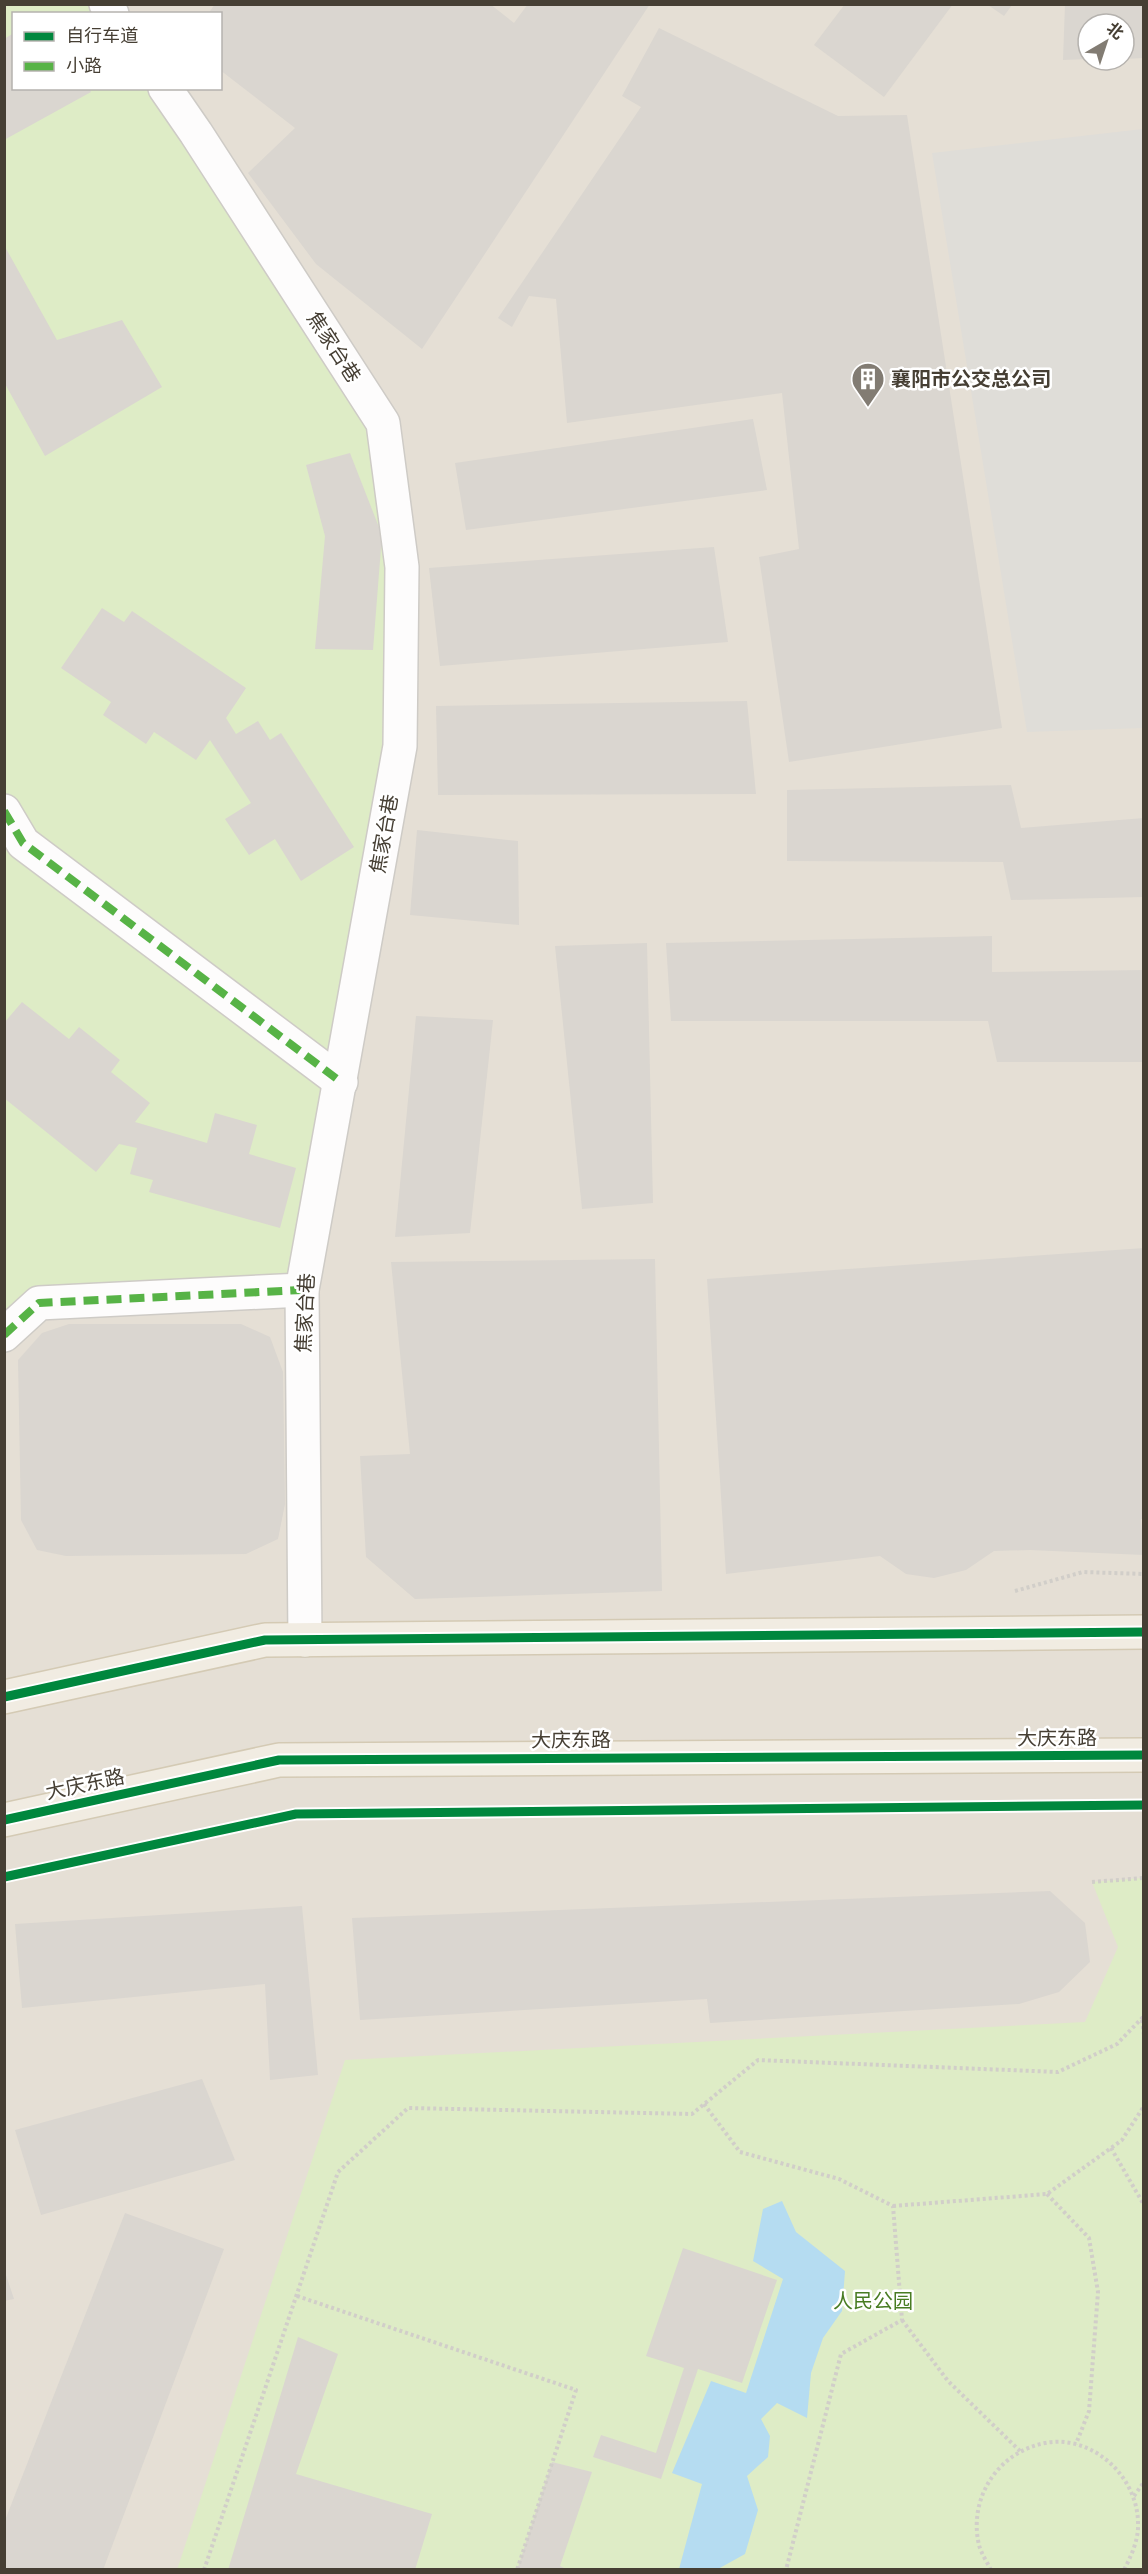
<svg xmlns="http://www.w3.org/2000/svg" width="1148" height="2574" font-family="'Fira Sans Condensed','Noto Sans SC',sans-serif">
  <rect width="100%" height="100%" fill="#f0eee8"/>
  <path fill="#e5dfd5" fill-rule="evenodd" d="M5,5H1143V2569H5ZM14,14H220V88H14ZM1088,24H1124V60H1088Z"/>
  <g fill="#deecc6">
    <polygon points="5,5 106,5 112,13 14,14 14,88 165,89 383,423 400,746 302,1290 39,1303 5,1335"/>
    <polygon points="1143,1878 1143,2569 177,2570 345,2060 1085,2022 1118,1947 1092,1882"/>
  </g>
  <polygon fill="#dfddd8" points="1143,129 1143,728 1027,732 932,153"/>
  <polygon fill="#b5dcf1" points="782,2201 796,2232 845,2271 842,2311 823,2338 811,2373 807,2418 777,2403 761,2419 770,2436 768,2457 747,2476 758,2510 745,2554 718,2569 679,2569 702,2484 672,2473 711,2381 746,2393 783,2279 753,2261 763,2209"/>
  <g fill="#dad6d0">
    <polygon points="215,4 490,4 514,23 528,4 650,4 422,349 316,264 248,173 295,128 220,70 220,14 208,14"/>
    <polygon points="845,4 953,4 884,97 814,45"/>
    <polygon points="1065,4 1144,4 1144,58 1124,59 1124,24 1088,24 1088,59 1063,60"/>
    <polygon points="988,5 1012,5 1004,16"/>
    <polygon points="659,28 838,116 907,115 1002,728 789,762 759,557 799,549 782,393 567,423 556,299 529,296 512,327 498,318 641,107 622,96"/>
    <polygon points="14,33 14,88 89,88 91,92 4,140 4,39"/>
    <polygon points="4,245 57,340 122,320 162,387 45,456 4,382"/>
    <polygon points="753,419 767,490 466,530 455,463"/>
    <polygon points="350,453 382,535 373,650 315,649 325,536 306,465"/>
    <polygon points="714,547 728,642 440,666 429,568"/>
    <polygon points="102,608 124,622 132,611 246,688 226,718 236,734 258,721 270,740 281,733 354,847 301,881 275,839 249,855 225,819 251,803 210,740 196,760 154,732 146,744 103,715 111,702 61,668"/>
    <polygon points="747,701 756,794 438,795 436,706"/>
    <polygon points="1011,785 1021,828 1144,818 1144,897 1011,900 1003,862 787,861 787,790"/>
    <polygon points="417,830 518,841 519,925 410,915"/>
    <polygon points="992,936 992,972 1144,970 1144,1062 997,1062 988,1021 671,1021 666,943"/>
    <polygon points="647,943 653,1203 582,1209 555,946"/>
    <polygon points="22,1002 69,1039 79,1027 120,1060 111,1072 150,1103 135,1122 207,1143 215,1113 257,1125 249,1154 296,1168 280,1228 149,1192 153,1180 130,1174 137,1148 119,1144 96,1172 4,1098 4,1023"/>
    <polygon points="416,1016 493,1020 470,1233 395,1237"/>
    <polygon points="1144,1248 1144,1519 1141,1519 1144,1555 1030,1550 994,1551 966,1570 934,1578 906,1574 880,1556 726,1574 707,1279"/>
    <polygon points="655,1259 662,1591 415,1599 366,1557 360,1456 410,1454 391,1262"/>
    <polygon points="69,1324 241,1324 270,1337 283,1372 285,1504 278,1539 246,1554 66,1556 37,1550 21,1520 18,1360 42,1333"/>
    <polygon points="1050,1891 1085,1923 1090,1962 1059,1992 1019,2004 710,2023 707,1999 360,2020 352,1918"/>
    <polygon points="302,1906 318,2075 270,2080 265,1984 22,2008 15,1924"/>
    <polygon points="202,2079 235,2160 41,2215 15,2130"/>
    <polygon points="125,2213 224,2249 103,2570 4,2570 4,2523"/>
    <polygon points="683,2248 777,2280 742,2383 698,2369 661,2479 593,2457 601,2435 656,2453 684,2368 646,2356"/>
    <polygon points="4,2269 14,2299 4,2301"/>
    <polygon points="298,2337 338,2354 296,2474 432,2514 415,2570 228,2570"/>
    <polygon points="552,2462 592,2472 560,2566 568,2570 517,2570"/>
  </g>
  <g fill="none" stroke-linecap="round" stroke-linejoin="round">
    <g stroke="#cecbc6" stroke-width="36">
      <g id="pedestrian">
        <polyline points="4,811 23,843 341,1082"/>
        <polyline points="4,1335 39,1303 302,1290"/>
      </g>
    </g>
    <g stroke="#cecbc6" stroke-width="36">
      <g id="minor">
        <polyline points="106,4 112,14"/>
        <polyline points="165,88 196,133 383,423 402,567 400,746 302,1290 305,1640"/>
      </g>
    </g>
    <g stroke="#d4cab4" stroke-width="36">
      <g id="primary">
        <polyline points="4,1697 265,1640 1144,1632"/>
        <polyline points="4,1820 279,1760 1144,1755"/>
      </g>
    </g>
    <g stroke="#d1cec9" stroke-width="4" stroke-dasharray="3 3" stroke-linecap="butt">
      <polyline points="1015,1591 1083,1572 1144,1574"/>
      <polyline points="1092,1882 1144,1878"/>
      <polyline points="1142,2020 1144,2035"/>
      <polyline points="704,2104 740,2152 839,2179 893,2206 902,2320 841,2354 786,2570"/>
      <polyline points="1111,2148 1144,2205"/>
      <polyline points="1047,2194 1089,2238 1098,2292 1089,2411 1076,2444"/>
      <polyline points="893,2206 1047,2194 1122,2140 1144,2106"/>
      <polyline points="297,2296 576,2390 517,2570"/>
      <polyline points="902,2320 948,2381 1020,2451"/>
      <polyline points="1134,2496 1144,2482"/>
      <polyline points="204,2570 338,2172 408,2108 692,2114 758,2060 1058,2072 1117,2044 1144,2016"/>
      <path d="M991,2570C987,2562 981,2553 979,2545C968,2498 998,2452 1045,2443C1092,2434 1137,2476 1138,2522C1139,2539 1132,2554 1124,2570"/>
    </g>
    <use href="#pedestrian" stroke="#fdfcfc" stroke-width="33"/>
    <use href="#minor" stroke="#fdfcfc" stroke-width="33"/>
    <use href="#primary" stroke="#f1ece2" stroke-width="33"/>
    <g stroke="#57b346" stroke-width="8" stroke-dasharray="15 8" stroke-linecap="butt">
      <polyline points="4,811 23,843 341,1082"/>
      <polyline points="4,1335 39,1303 302,1290"/>
    </g>
    <g stroke="#fff" stroke-width="13">
      <g id="cycleway">
        <polyline points="4,1697 265,1640 1144,1632"/>
        <polyline points="4,1820 279,1760 1144,1755"/>
        <polyline points="4,1877 296,1814 1144,1805"/>
      </g>
    </g>
    <use href="#cycleway" stroke="#00873e" stroke-width="9"/>
  </g>
  <defs>
    <g id="building-pin" transform="scale(1.725)"><path d="M0 17L-7.5 6A9.5 9.5 0 1 1 7.5 6Z" fill="#827c73" stroke="#fff"/><path d="M-4-6H4V6H1V3H-1V6H-4ZM-2.5-4.3h1.7v1.8h-1.7ZM.8-4.3h1.7v1.8H.8ZM-2.5-1h1.7V.8h-1.7ZM.8-1h1.7V.8H.8Z" fill="#fff"/></g>
  </defs>
  <g fill-rule="evenodd">
    <use href="#building-pin" x="868" y="379"/>
  </g>
  <g text-anchor="middle" stroke-width="5" stroke-linejoin="round" paint-order="stroke">
    <g font-size="20" fill="#463f34" stroke="#fff">
      <text transform="translate(334 347) rotate(57)" y="7">焦家台巷</text>
      <text transform="translate(384 834) rotate(-80)" y="7">焦家台巷</text>
      <text transform="translate(305 1313) rotate(-87)" y="7">焦家台巷</text>
      <text x="1057" y="1745">大庆东路</text>
      <text x="571" y="1747">大庆东路</text>
      <text transform="translate(85 1784) rotate(-12)" y="7">大庆东路</text>
    </g>
    <g font-size="20" font-weight="bold" fill="#463f34" stroke="#fff" text-anchor="start">
      <text x="891" y="386">襄阳市公交总公司</text>
    </g>
    <g font-size="20" fill="#487c23" stroke="#fff">
      <text x="873" y="2308">人民公园</text>
    </g>
  </g>
  <rect width="1148" height="2574" fill="none" stroke="#463f34" stroke-width="12"/>
  <rect x="12" y="12" width="210" height="78" fill="#ffffff" stroke="#b5b2ae" stroke-width="1.5"/>
  <rect x="24" y="32" width="30" height="9" fill="#00873e" stroke="#b5b2ae" stroke-width="1.5"/>
  <text x="66" y="42" font-size="18" fill="#463f34">自行车道</text>
  <rect x="24" y="62" width="30" height="9" fill="#57b346" stroke="#b5b2ae" stroke-width="1.5"/>
  <text x="66" y="72" font-size="18" fill="#463f34">小路</text>
  <g transform="translate(1106 42) rotate(39)"><circle r="28" fill="#ffffff" stroke="#b5b2ae" stroke-width="1.5"/>
  <path d="M0-4.5L10 22L0 15L-10 22Z" fill="#827c73"/>
  <text y="-9" font-size="16" font-weight="bold" text-anchor="middle" fill="#463f34">北</text>
  </g>
</svg>
